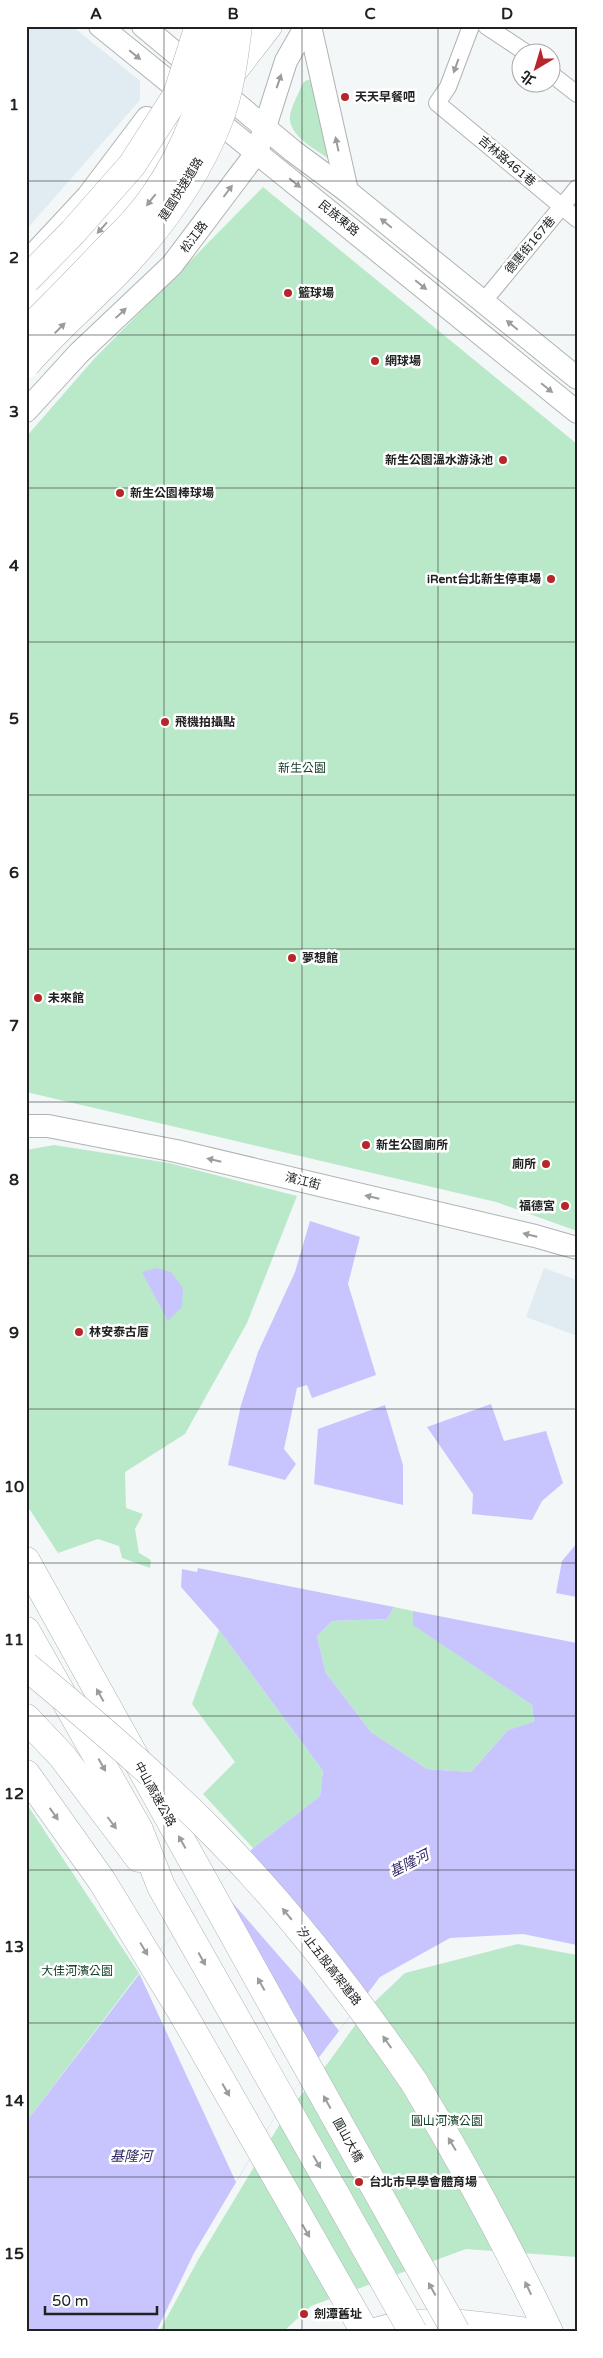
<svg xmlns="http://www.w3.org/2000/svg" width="603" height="2358" font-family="'Varela Round','Noto Sans TC',sans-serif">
  <rect width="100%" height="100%" fill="#f3f7f8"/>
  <g fill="#e0ecf1">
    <polygon points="26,26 72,26 140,81 140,100 26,230"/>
    <polygon points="544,1268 577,1280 577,1336 526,1317"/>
  </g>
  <g fill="#bae9ca">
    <path d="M307,80L316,81L329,159C317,150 292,138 290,120C289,110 299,93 303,83Z"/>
    <polygon points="263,187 577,444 577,1231 496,1202 26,1092 26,437 94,359"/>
    <polygon points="54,1145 169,1163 297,1196 247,1323 185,1434 125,1472 126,1508 143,1514 135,1529 139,1553 151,1560 150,1568 122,1558 119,1546 98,1539 58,1553 26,1504 26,1150"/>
    <polygon points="394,1607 413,1611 414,1625 532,1705 534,1723 508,1730 471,1772 427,1769 371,1732 326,1673 317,1636 332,1621 387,1619"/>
    <polygon points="219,1630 323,1771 320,1796 253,1848 203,1794 235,1762 192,1704"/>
    <polygon points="26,1803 139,1973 26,2122"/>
    <polygon points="518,1944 577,1955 577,2257 466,2249 311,2306 283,2332 159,2332 198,2260 287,2112 328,2063 366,2010 405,1973"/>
  </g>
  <g fill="#c8c5fe">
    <polygon points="310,1221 360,1237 348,1284 376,1375 312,1398 307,1385 297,1388 284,1449 296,1464 285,1480 228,1465 241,1405 258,1352 295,1272"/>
    <polygon points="157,1268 171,1272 183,1288 182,1307 168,1321 142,1272"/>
    <polygon points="491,1404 504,1441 546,1431 563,1483 542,1501 532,1520 472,1514 473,1494 427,1427"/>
    <polygon points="385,1405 403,1465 403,1505 314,1484 318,1429"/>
    <polygon points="577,1543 577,1597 556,1593 562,1561"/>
    <polygon points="198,1568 394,1607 387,1619 332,1621 317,1636 326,1673 371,1732 427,1769 471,1772 508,1730 534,1722 532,1705 413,1625 413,1611 577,1643 577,1945 523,1934 450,1938 380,1977 279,2110 194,2253 156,2332 26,2332 26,2122 147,1964 253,1848 320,1796 323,1771 219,1630 181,1587 182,1569 197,1572"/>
  </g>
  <g fill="#f3f7f8">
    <polygon points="238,1865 358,2005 339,2031 300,1980 218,1886"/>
    <polygon points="215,1889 313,2065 279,2110 259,2143 152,1959"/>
    <polygon points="147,1964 256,2148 236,2182 139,1973"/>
  </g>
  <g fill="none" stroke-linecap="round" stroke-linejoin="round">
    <g stroke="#afb3b4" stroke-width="18">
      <g id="street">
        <polyline points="471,26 448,87 437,103 577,219"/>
        <polyline points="486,26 525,52"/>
        <polyline points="550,73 577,94"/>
        <polyline points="483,302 577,188"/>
      </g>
    </g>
    <g stroke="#afb3b4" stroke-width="24">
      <g id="secondary">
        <polyline points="100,26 577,412"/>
        <polyline points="143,26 293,151 347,191 577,378"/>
        <polyline points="310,26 347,191"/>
        <polyline points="35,253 88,196 147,118"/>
        <polyline points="26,411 79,353 172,265 257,152 286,61 306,26"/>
        <polyline points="26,1126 48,1126 176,1151 535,1236 577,1248"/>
      </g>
    </g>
    <g stroke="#afb3b4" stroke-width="29">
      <g id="highway">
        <polyline points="226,80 268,26"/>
        <polyline points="26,308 134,192 191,120"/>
        <polyline points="26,1561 285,2027"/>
        <polyline points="26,1631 139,1830 161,1886 250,2043"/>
        <polyline points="26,1718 62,1756 139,1858"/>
        <polyline points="26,1774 102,1881 183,2014 365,2332"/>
        <path d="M414,2082C463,2163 508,2246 549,2332"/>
        <path d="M375,2332C429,2316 472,2325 527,2332"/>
      </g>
    </g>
    <use href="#street" stroke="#fff" stroke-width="16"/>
    <use href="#secondary" stroke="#fff" stroke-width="22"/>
    <use href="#highway" stroke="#fff" stroke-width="28"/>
    <g stroke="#afb3b4" stroke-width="29" stroke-linecap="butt">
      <g id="highway-bridge">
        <polyline points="26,280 73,232 132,165 177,95 199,26"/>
        <path d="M26,332C53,305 80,278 106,250C123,233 141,216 154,196C190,145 209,87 217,26"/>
        <path d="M26,364C57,328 93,298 125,264C163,223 197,175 218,122C230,92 234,58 238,26"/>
        <path d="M26,1666C92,1721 157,1776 218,1838C291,1912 355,1996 414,2082"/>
        <polyline points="285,2027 456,2332"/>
        <polyline points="250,2043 413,2332"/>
      </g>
    </g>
    <use href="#highway-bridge" stroke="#fff" stroke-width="28"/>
  </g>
  <defs><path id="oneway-solid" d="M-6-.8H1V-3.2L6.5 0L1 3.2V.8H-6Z" transform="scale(1.25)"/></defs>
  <g fill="#9b9c9c">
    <use href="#oneway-solid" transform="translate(135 55) rotate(39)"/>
    <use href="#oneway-solid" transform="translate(456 66) rotate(110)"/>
    <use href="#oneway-solid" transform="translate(279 81) rotate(-71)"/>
    <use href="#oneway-solid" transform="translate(337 144) rotate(-102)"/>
    <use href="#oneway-solid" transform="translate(295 183) rotate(39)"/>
    <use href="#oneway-solid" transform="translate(228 191) rotate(-53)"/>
    <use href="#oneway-solid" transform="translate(151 200) rotate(128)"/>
    <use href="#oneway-solid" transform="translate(386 223) rotate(-141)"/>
    <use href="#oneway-solid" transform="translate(102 228) rotate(132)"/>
    <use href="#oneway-solid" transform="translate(421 285) rotate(39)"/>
    <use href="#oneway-solid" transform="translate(121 313) rotate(-43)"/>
    <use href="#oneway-solid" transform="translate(512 325) rotate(-141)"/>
    <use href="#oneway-solid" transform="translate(60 328) rotate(-45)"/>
    <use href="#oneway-solid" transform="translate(547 388) rotate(39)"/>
    <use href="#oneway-solid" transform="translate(214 1160) rotate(-167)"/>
    <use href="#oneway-solid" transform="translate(372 1197) rotate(-167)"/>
    <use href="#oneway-solid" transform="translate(530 1235) rotate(-166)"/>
    <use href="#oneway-solid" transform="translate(100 1695) rotate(-119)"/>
    <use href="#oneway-solid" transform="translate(102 1765) rotate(61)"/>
    <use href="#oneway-solid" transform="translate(54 1814) rotate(55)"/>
    <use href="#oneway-solid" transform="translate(112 1823) rotate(53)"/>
    <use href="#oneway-solid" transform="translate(182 1842) rotate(-119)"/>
    <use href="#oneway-solid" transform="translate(287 1914) rotate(-130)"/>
    <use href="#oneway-solid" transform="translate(144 1949) rotate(59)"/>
    <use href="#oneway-solid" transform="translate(202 1959) rotate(61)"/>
    <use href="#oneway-solid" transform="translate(261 1984) rotate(-119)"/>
    <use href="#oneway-solid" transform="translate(387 2042) rotate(-125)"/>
    <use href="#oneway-solid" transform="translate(226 2090) rotate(60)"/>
    <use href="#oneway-solid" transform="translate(327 2102) rotate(-119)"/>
    <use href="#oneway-solid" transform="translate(452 2144) rotate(-121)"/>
    <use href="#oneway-solid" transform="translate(317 2162) rotate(60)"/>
    <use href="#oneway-solid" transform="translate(306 2231) rotate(60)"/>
    <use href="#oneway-solid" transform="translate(528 2288) rotate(-115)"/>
    <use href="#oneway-solid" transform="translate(432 2289) rotate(-119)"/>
  </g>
  <path fill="none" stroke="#202222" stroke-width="1" stroke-opacity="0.55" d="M164,26V2332M302,26V2332M438,26V2332M26,181H577M26,335H577M26,488H577M26,642H577M26,795H577M26,949H577M26,1102H577M26,1256H577M26,1409H577M26,1563H577M26,1716H577M26,1870H577M26,2023H577M26,2177H577"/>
  <g fill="#b6262a" stroke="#fff" stroke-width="2">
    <circle cx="345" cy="97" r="5"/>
    <circle cx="288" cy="293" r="5"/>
    <circle cx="375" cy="361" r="5"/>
    <circle cx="503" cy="460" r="5"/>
    <circle cx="120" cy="493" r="5"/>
    <circle cx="551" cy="579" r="5"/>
    <circle cx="165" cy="722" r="5"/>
    <circle cx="292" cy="958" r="5"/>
    <circle cx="38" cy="998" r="5"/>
    <circle cx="366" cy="1145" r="5"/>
    <circle cx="546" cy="1164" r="5"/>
    <circle cx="565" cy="1206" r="5"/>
    <circle cx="79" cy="1332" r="5"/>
    <circle cx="359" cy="2182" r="5"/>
    <circle cx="304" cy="2314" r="5"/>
  </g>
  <g text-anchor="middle" stroke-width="5" stroke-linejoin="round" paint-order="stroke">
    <g font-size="12" font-weight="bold" fill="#202222" stroke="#fff" text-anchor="start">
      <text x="355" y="101">天天早餐吧</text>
      <text x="298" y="297">籃球場</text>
      <text x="385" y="365">網球場</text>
      <text x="493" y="464" text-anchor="end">新生公園溫水游泳池</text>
      <text x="130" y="497">新生公園棒球場</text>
      <text x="541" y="583" text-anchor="end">iRent台北新生停車場</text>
      <text x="175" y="726">飛機拍攝點</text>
      <text x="302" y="962">夢想館</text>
      <text x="48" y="1002">未來館</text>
      <text x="376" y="1149">新生公園廁所</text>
      <text x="536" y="1168" text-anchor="end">廁所</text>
      <text x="555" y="1210" text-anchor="end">福德宮</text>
      <text x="89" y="1336">林安泰古厝</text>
      <text x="369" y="2186">台北市早學會體育場</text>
      <text x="314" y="2318">劍潭舊址</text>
    </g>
    <g font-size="12" fill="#202222" stroke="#fff">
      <text transform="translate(507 161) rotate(40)" y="4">吉林路461巷</text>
      <text transform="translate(181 189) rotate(-58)" y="4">建國快速道路</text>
      <text transform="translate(339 218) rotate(39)" y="4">民族東路</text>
      <text transform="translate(194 237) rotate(-53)" y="4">松江路</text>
      <text transform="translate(530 245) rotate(-50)" y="4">德惠街167巷</text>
      <text transform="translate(303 1181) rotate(14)" y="4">濱江街</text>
      <text transform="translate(155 1794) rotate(61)" y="4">中山高速公路</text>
      <text transform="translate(329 1966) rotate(52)" y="4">汐止五股高架道路</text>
      <text transform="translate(348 2140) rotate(61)" y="4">圓山大橋</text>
    </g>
    <g font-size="12" fill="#0e3b23" stroke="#fff">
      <text x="302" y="772">新生公園</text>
      <text x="77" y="1975">大佳河濱公園</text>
      <text x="447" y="2125">圓山河濱公園</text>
    </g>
    <g font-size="14" font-style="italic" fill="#312666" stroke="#fff">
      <text transform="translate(409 1863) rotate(-27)" y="5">基隆河</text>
      <text x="131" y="2161">基隆河</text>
    </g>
  </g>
  <rect width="603" height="2358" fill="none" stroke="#ffffff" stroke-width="55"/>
  <g transform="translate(536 68) rotate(218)"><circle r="24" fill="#ffffff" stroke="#a6a7a7"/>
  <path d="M0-4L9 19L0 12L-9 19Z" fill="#b6262a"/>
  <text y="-8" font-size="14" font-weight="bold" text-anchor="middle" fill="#202222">北</text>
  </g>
  <path d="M45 2306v8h112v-8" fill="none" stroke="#202222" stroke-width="2.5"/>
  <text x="52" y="2306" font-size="15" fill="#202222" stroke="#ffffff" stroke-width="4" paint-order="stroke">50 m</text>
  <rect x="28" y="28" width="548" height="2302" fill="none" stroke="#202222" stroke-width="2"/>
  <g font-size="16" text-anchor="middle" font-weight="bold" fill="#202222">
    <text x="96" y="19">A</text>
    <text x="233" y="19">B</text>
    <text x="370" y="19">C</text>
    <text x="507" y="19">D</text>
    <text x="14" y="110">1</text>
    <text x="14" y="263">2</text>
    <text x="14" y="417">3</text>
    <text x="14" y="571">4</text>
    <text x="14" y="724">5</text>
    <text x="14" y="878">6</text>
    <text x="14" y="1031">7</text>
    <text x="14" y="1185">8</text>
    <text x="14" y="1338">9</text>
    <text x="14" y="1492">10</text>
    <text x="14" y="1645">11</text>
    <text x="14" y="1799">12</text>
    <text x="14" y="1952">13</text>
    <text x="14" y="2106">14</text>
    <text x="14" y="2259">15</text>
  </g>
</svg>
